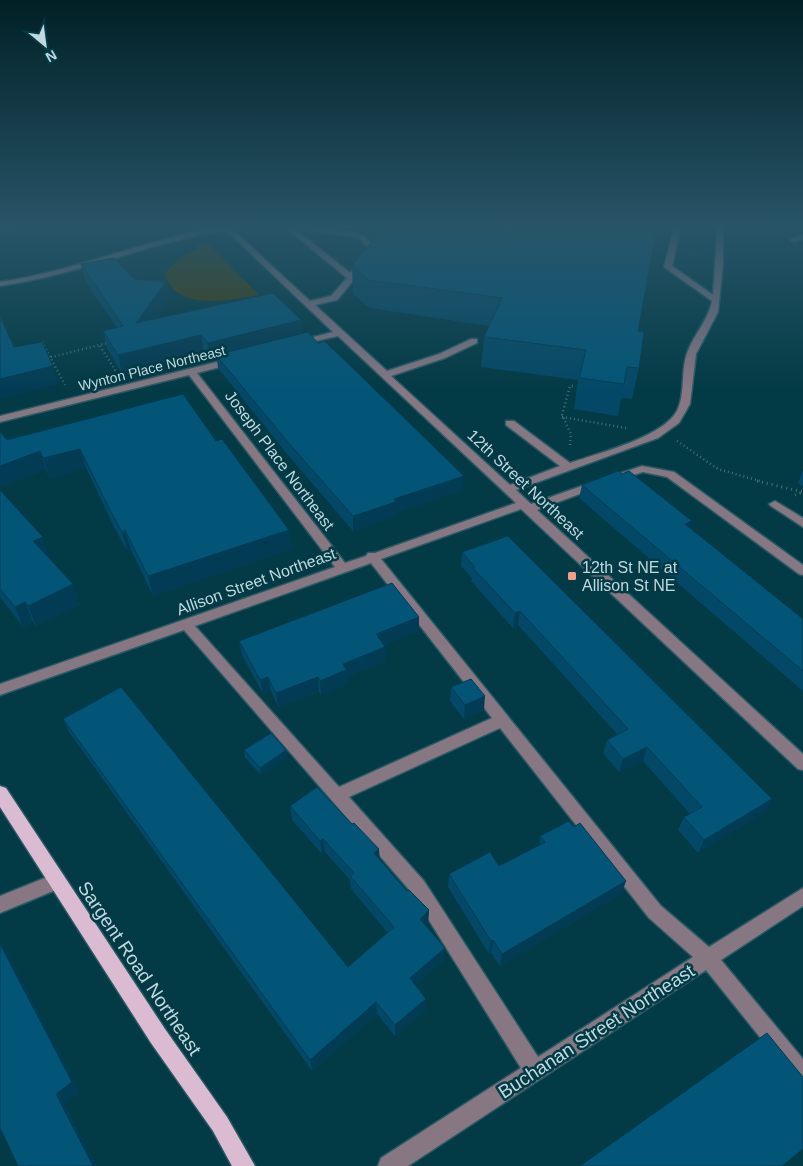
<svg xmlns="http://www.w3.org/2000/svg" width="803" height="1166" font-family="Helvetica,sans-serif">
  <rect width="100%" height="100%" fill="#023a45"/>
  <path fill="#493d07" d="M207,243L259,295C235,299 199,307 178,293C171,289 168,281 164,274L182,256L199,249L195,246Z"/>
  <g fill="none" stroke-linecap="round" stroke-linejoin="round">
    <g stroke="#285a64" stroke-width="3">
      <g id="minor">
        <polygon points="0,227 15,227 0,231"/>
        <path d="M219,227H236L232,229L310,301L331,296L347,278L285,227H313L351,232L363,236L377,248V252L337,300L315,305L387,371L439,354L471,339H477V343L445,358L391,376L510,485L560,466L506,425V421H514L570,463C598,453 670,436 679,406C685,389 681,370 687,353C694,334 708,321 712,301L664,267L674,227H681L672,266L713,295L717,232L714,227H721L723,232V264L718,312L696,354L690,404L679,423L658,438L516,490L531,504L593,482H601L602,484L601,486L537,510L803,754V770L798,769L521,509L381,559L661,906L709,947L803,888V906L721,960L803,1059V1085L796,1082L706,970L408,1166H378L381,1158L521,1068L412,893L184,630L0,695V684L335,567L189,375L0,422V416L233,358L236,359V363L197,373L345,563L366,556L368,553H375L516,503L338,336L298,345V341L333,332L226,230C149,243 77,275 0,286V282C75,271 144,240 219,227ZM295,229L350,236L359,238L370,250L350,273ZM371,563L492,718L339,787L195,626ZM500,728L649,918L693,957L538,1057L424,881L349,797Z"/>
        <polygon points="803,235 803,239 794,242 790,240"/>
        <polygon points="642,466 674,472 803,565 803,575 799,574 667,477 643,472 616,481 611,478 612,476"/>
        <polygon points="775,501 803,518 803,527 771,506 769,504"/>
        <polygon points="57,873 63,875 66,881 63,887 0,913 0,896"/>
      </g>
    </g>
    <g stroke="#285a64" stroke-width="3">
      <polygon id="major" points="0,786 6,788 165,1029 227,1117 255,1166 232,1166 213,1131 151,1043 0,807"/>
    </g>
    <polyline stroke="#45717b" stroke-width="2" stroke-dasharray="0.5 2.5" stroke-linecap="butt" points="689,254 702,255"/>
    <g stroke="#45717b" stroke-width="2.5" stroke-dasharray="1 3" stroke-linecap="butt">
      <polyline points="42,342 65,385"/>
      <polyline points="100,346 117,373"/>
      <polyline points="47,358 108,343"/>
      <polyline points="562,417 626,428"/>
      <polyline points="677,441 718,469 763,482"/>
      <polyline points="570,445 571,434 562,415 570,386 575,386"/>
    </g>
    <polyline stroke="#45717b" stroke-width="3" stroke-dasharray="1 4" stroke-linecap="butt" points="757,481 803,492 795,495"/>
    <use href="#minor" fill="#877783" fill-rule="evenodd"/>
    <use href="#major" fill="#dabbd2" fill-rule="evenodd"/>
  </g>
  <g fill="#034967">
    <polygon points="373,227 657,227 638,331 639,368 632,399 621,398 618,416 574,409 578,380 481,367 484,337 489,326 370,308 353,294 352,266 382,228"/>
    <polygon points="784,227 803,227 800,234"/>
    <polygon points="81,264 134,279 166,282 169,299 155,319 301,320 302,334 463,490 396,513 396,516 353,531 287,454 218,368 217,359 211,361 204,353 122,374 107,348 103,331 117,328 85,281"/>
    <polygon points="7,440 216,441 289,530 292,549 153,596 131,550 127,551 114,527 86,468 50,478 46,470"/>
    <polygon points="803,470 803,487 798,483"/>
    <polygon points="582,485 690,528 803,619 803,691 579,498"/>
    <polygon points="0,490 50,557 48,558 80,604 36,626 33,622 23,627 0,597"/>
    <polygon points="462,552 772,799 765,812 698,853 678,830 684,817 690,814 643,761 619,772 603,753 607,740 617,734 518,625 513,628 471,581 472,578 461,566"/>
    <polygon points="419,617 419,631 384,645 385,647 386,661 347,677 347,684 321,695 319,692 278,707 271,691 263,694 242,655 239,641"/>
    <polygon points="451,687 484,710 464,719 450,701"/>
    <polygon points="63,719 348,967 388,933 351,889 350,880 325,852 322,854 292,820 290,806 380,860 407,891 429,910 428,923 426,926 444,960 415,985 426,999 426,1010 395,1036 377,1014 312,1071 69,732"/>
    <polygon points="244,750 286,750 288,757 261,775 245,758"/>
    <polygon points="540,836 626,881 621,894 500,966 491,953 489,954 448,887 449,874 499,866 539,845"/>
  </g>
  <g fill="#023c54">
    <polygon points="802,227 803,227 803,234 800,234"/>
    <polygon points="166,282 169,299 140,341 136,323"/>
    <polygon points="301,320 302,338 216,355 217,359 211,361 208,343"/>
    <polygon points="201,335 204,353 122,374 118,355"/>
    <polygon points="53,366 59,384 0,399 0,379"/>
    <polygon points="80,449 86,468 50,478 43,458"/>
    <polygon points="40,451 46,470 0,488 0,466"/>
    <polygon points="464,476 463,490 396,513 396,516 353,531 353,516 394,499"/>
    <polygon points="692,521 688,535 685,524"/>
    <polygon points="125,530 131,550 127,551 122,532"/>
    <polygon points="289,530 292,549 153,596 148,576"/>
    <polygon points="43,537 50,557 41,561 33,541"/>
    <polygon points="73,584 80,604 36,626 28,606"/>
    <polygon points="25,602 33,622 23,627 15,607"/>
    <polygon points="520,611 518,625 513,628 515,613"/>
    <polygon points="419,617 419,631 376,648 376,634"/>
    <polygon points="385,647 386,661 347,677 347,684 321,695 320,681 343,664"/>
    <polygon points="268,677 271,691 263,694 260,680"/>
    <polygon points="318,677 319,692 278,707 276,693"/>
    <polygon points="485,696 484,710 464,719 465,705"/>
    <polygon points="647,747 643,761 619,772 623,759"/>
    <polygon points="286,750 288,757 261,775 260,768"/>
    <polygon points="772,799 765,812 698,853 704,840"/>
    <polygon points="323,839 325,852 322,854 320,841"/>
    <polygon points="379,849 380,862 374,853"/>
    <polygon points="626,881 621,894 500,966 502,954"/>
    <polygon points="429,910 428,923 420,932 420,919"/>
    <polygon points="0,939 80,1092 65,1104 97,1166 93,1166 56,1094 0,944"/>
    <polygon points="493,940 491,953 489,954 491,941"/>
    <polygon points="445,948 444,960 410,989 410,978"/>
    <polygon points="426,999 426,1010 395,1036 395,1025"/>
    <polygon points="376,1002 377,1014 312,1071 310,1060"/>
  </g>
  <g fill="#035578" stroke="#023c54">
    <polygon points="383,227 657,227 638,331 644,332 639,368 627,367 624,384 579,378 586,350 484,337 502,298 369,280 352,266"/>
    <polygon points="114,258 134,279 166,282 136,323 273,293 301,320 208,343 201,335 118,355 103,331 123,326 81,264"/>
    <polygon points="0,316 14,347 42,342 53,366 0,379"/>
    <polygon points="308,332 318,343 324,341 334,350 464,476 394,499 396,502 353,516 286,440 216,355"/>
    <polygon points="183,394 216,441 222,439 289,530 148,576 125,530 122,532 109,508 80,449 43,458 40,451 0,466 0,432 7,440"/>
    <polygon points="618,471 622,474 629,471 692,521 685,524 803,619 803,671 582,485"/>
    <polygon points="0,490 43,537 33,541 73,584 28,606 25,602 15,607 0,589"/>
    <polygon points="508,536 772,799 704,840 684,817 702,807 647,747 623,759 607,740 628,729 520,611 515,613 472,567 475,567 462,552"/>
    <polygon points="392,583 419,617 376,634 385,647 343,664 346,670 320,681 318,677 276,693 268,677 260,680 239,641"/>
    <polygon points="471,679 485,696 465,705 451,687"/>
    <polygon points="121,687 348,967 394,927 350,876 354,873 323,839 320,841 290,806 317,787 352,824 354,823 379,849 374,853 407,891 409,890 429,910 420,919 445,948 410,978 426,999 395,1025 376,1002 310,1060 63,719"/>
    <polygon points="271,733 286,750 260,768 244,750"/>
    <polygon points="569,821 574,827 580,823 626,881 502,954 493,940 491,941 449,874 490,852 499,866 545,842 540,836"/>
    <polygon points="0,944 72,1082 56,1094 93,1166 18,1166 0,1128"/>
    <polygon points="767,1033 803,1077 803,1149 782,1166 580,1166"/>
  </g>
  <linearGradient id="sky" x2="0" y2="1"><stop stop-color="#012026"/><stop offset="0.58" stop-color="#285568"/><stop offset="1" stop-color="#285568" stop-opacity="0"/></linearGradient>
  <rect width="803" height="391" fill="url(#sky)"/>
  <rect fill="#f49e88" stroke="#023a45" stroke-width="2" x="567" y="571" width="10" height="10" rx="2.5"/>
  <g text-anchor="middle" stroke-width="5" stroke-linejoin="round" paint-order="stroke">
    <g font-size="14" fill="#c0d8df" stroke="#023a45">
      <text transform="translate(152 368) rotate(-14)" y="5">Wynton Place Northeast</text>
    </g>
    <g font-size="16" fill="#c0d8df" stroke="#023a45">
      <text transform="translate(280 460) rotate(53)" y="6">Joseph Place Northeast</text>
      <text transform="translate(526 484) rotate(43)" y="6">12th Street Northeast</text>
      <text transform="translate(256 581) rotate(-20)" y="6">Allison Street Northeast</text>
    </g>
    <g font-size="16" fill="#c0d8df" stroke="#023a45" text-anchor="start">
      <text x="582" y="573">12th St NE at<tspan x="582" dy="18">Allison St NE</tspan></text>
    </g>
    <g font-size="19" fill="#c0d8df" stroke="#023a45">
      <text transform="translate(140 968) rotate(56)" y="7">Sargent Road Northeast</text>
      <text transform="translate(596 1031) rotate(-33)" y="7">Buchanan Street Northeast</text>
    </g>
  </g>
  <g transform="translate(45 45) rotate(151)" stroke="#023a45" stroke-width="4" paint-order="stroke">
  <path d="M0-4L9 19L0 12L-9 19Z" fill="#c0d8df"/>
  <text y="-8" font-size="14" font-weight="bold" text-anchor="middle" fill="#c0d8df">N</text>
  </g>
</svg>
